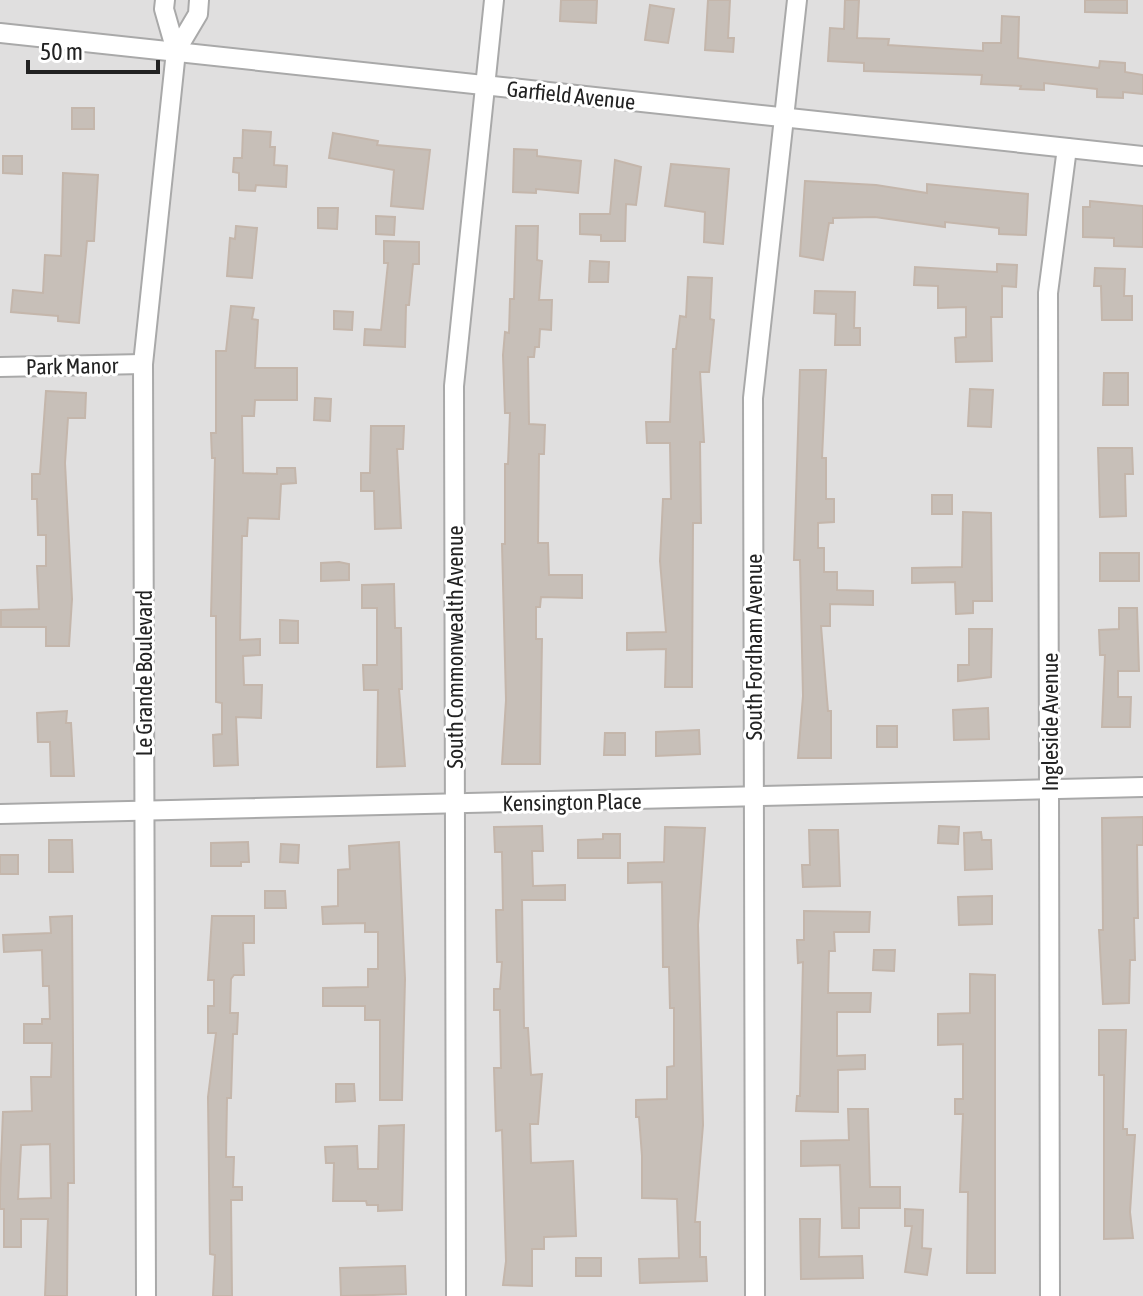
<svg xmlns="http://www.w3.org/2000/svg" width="1143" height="1296" font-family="'Asap Condensed',sans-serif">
  <rect width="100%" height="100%" fill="#f2efe9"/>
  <rect fill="#e0dfdf" x="0" y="0" width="1143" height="1296"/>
  <g fill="#c7bfb8" stroke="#c4b6ab" stroke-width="2" fill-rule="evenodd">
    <polygon points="561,0 597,0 596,23 560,21"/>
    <polygon points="708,0 730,0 728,38 734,38 733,52 705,50"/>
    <polygon points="845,0 859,0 857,38 889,39 888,45 983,51 983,43 1001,43 1002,16 1019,17 1018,58 1099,68 1100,61 1125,63 1125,72 1143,75 1143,94 1123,92 1123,98 1097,97 1097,89 1044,83 1044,90 1020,89 1021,86 981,84 982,75 864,71 864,63 828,61 830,28 844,29"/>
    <polygon points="1085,0 1127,0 1127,13 1085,12"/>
    <polygon points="650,5 674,9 668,43 645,40"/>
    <rect x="72" y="108" width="22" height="21"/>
    <polygon points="243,130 271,132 270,147 275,147 274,165 287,166 286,187 256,185 255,191 239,190 239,173 233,172 234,158 242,158"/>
    <polygon points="333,133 378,141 377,145 430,150 423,209 391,206 394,170 329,158"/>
    <polygon points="514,149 537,150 537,156 581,161 578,193 536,189 536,193 513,192"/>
    <polygon points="3,156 22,156 22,174 3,173"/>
    <polygon points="615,160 641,167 636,205 626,204 625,241 601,241 601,235 580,234 580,214 610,214"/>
    <polygon points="671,164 729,169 723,244 704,242 705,212 665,206"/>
    <polygon points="63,173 98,175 94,241 87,241 79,323 58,321 58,316 11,312 13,290 43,293 45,255 61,256"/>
    <polygon points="805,181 876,185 927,193 927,184 1028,194 1026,235 999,234 999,228 945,222 945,227 875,217 833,218 833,223 829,223 823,260 800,256"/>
    <polygon points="1090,201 1143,206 1143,247 1114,246 1114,238 1083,237 1083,207 1090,207"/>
    <polygon points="318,208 338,208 337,229 318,228"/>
    <polygon points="376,216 395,217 394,235 376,234"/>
    <polygon points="236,226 257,228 252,278 227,276 230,238 235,239"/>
    <polygon points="516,226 538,226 537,260 542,261 539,300 552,300 551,330 540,329 539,347 535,347 534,357 528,357 529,424 545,425 544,454 539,454 538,543 548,543 549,575 582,575 582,598 541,597 540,607 536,607 536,639 542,639 540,764 502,764 506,700 502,544 505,544 505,464 508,464 510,413 505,413 503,355 505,332 509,333 510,299 514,299"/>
    <polygon points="384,241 419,242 419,264 413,264 409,305 406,305 405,347 364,345 365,329 381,330 388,263 384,263"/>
    <polygon points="590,261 609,262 608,282 589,282"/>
    <polygon points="997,264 1017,265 1016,287 1002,286 1002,317 991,317 992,361 956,362 955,338 966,337 966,307 938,308 938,286 914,285 915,267 997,272"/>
    <polygon points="1095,268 1125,269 1124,296 1132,296 1132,320 1102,320 1101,286 1094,286"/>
    <polygon points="688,277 712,278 710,319 714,320 709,372 700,372 704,442 700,442 701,523 693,523 692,687 665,687 666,649 627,650 627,633 666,632 660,561 663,499 671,499 670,443 647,443 646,422 670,422 673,349 676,349 680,316 686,317"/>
    <polygon points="815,291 855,292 854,328 860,328 860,345 835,345 836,314 814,313"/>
    <polygon points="231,306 254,308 252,319 258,320 255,368 297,368 297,400 255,400 254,416 242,416 243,473 277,474 277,468 295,468 296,483 281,484 279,519 248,518 247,536 242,536 240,640 260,639 260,655 243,656 244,685 262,685 261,718 236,717 238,765 214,766 213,735 222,734 222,703 216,702 216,616 211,616 215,458 212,458 211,433 216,433 216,351 226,351"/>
    <polygon points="334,311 353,312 352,330 334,329"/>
    <polygon points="800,370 826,370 822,458 826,458 826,499 834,499 834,522 818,523 818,548 824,548 824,572 837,572 837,590 873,591 873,605 830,604 830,626 821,626 828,711 831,711 831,758 798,758 803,696 800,560 794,560"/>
    <polygon points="1104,373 1128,373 1128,405 1103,405"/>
    <polygon points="970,389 993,390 991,427 968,426"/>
    <polygon points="46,391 86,393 85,418 68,418 65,463 72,599 69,646 46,646 46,627 1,627 1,610 39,609 37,566 46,566 46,535 38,535 37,499 32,499 32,474 40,474"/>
    <polygon points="315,398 331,399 330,421 314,420"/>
    <polygon points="371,426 404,426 403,449 397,449 401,528 375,529 374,491 361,491 361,473 370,473"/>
    <polygon points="1098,448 1132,448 1133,474 1125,474 1126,516 1100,517"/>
    <rect x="932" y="495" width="20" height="19"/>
    <polygon points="963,512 991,513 992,601 973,601 973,613 956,614 955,582 912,583 912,568 962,567"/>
    <rect x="1100" y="553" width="39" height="28"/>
    <polygon points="339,562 349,564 349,580 321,581 321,563"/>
    <polygon points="394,584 395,628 401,628 402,689 399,689 405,766 377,767 378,690 364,690 363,665 377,665 377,608 362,608 362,585"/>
    <polygon points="1119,608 1137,608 1139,671 1118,671 1118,697 1131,697 1130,727 1102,727 1105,655 1100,655 1099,630 1119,629"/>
    <polygon points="280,620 298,621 298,643 280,643"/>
    <polygon points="969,629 992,629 991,677 958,681 958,665 969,665"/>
    <polygon points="988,708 989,739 954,740 953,710"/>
    <polygon points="67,711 66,723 71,723 74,776 51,776 50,742 38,742 37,713"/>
    <rect x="877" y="726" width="20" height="21"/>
    <polygon points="699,730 700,754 656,756 656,732"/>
    <polygon points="605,733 625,733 625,755 604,755"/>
    <polygon points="1143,817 1143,845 1137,845 1138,918 1134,918 1135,960 1130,960 1129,1003 1103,1004 1099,930 1103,930 1102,818"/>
    <polygon points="542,826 543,851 532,851 533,886 565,885 565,900 522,900 524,1028 528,1028 531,1075 542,1074 538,1124 530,1124 531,1163 573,1161 576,1236 544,1237 544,1249 532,1249 532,1286 503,1285 506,1261 502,1130 496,1131 494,1068 501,1068 500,1010 494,1010 494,989 500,989 502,962 497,962 496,910 503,910 502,852 495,852 494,827"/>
    <polygon points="939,826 959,827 958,844 938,843"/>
    <polygon points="665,827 705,828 698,925 703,1125 695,1222 700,1222 700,1257 706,1257 707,1281 640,1283 639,1259 679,1258 677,1199 642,1198 642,1156 639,1117 636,1117 636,1100 667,1099 667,1067 674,1066 674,1008 670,1008 669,967 663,967 662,882 628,883 628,863 664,862"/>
    <polygon points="809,830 838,830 840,886 803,887 802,865 810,865"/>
    <polygon points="981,832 982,840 991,840 992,869 965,870 964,833"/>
    <polygon points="603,834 620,834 620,858 578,858 578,840 603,839"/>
    <polygon points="49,840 72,840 73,872 49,872"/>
    <polygon points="248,842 249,862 241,862 241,866 211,866 211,843"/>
    <polygon points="399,842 405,979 402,1100 380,1100 380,1020 365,1020 365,1006 323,1006 323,988 368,987 368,969 378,969 378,932 365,932 365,923 323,924 322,907 338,906 338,870 350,869 349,846"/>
    <polygon points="281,844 299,845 298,863 280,862"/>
    <rect x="0" y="855" width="18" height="19"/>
    <polygon points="265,891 285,891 286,908 265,908"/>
    <polygon points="992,896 992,924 959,925 958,897"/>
    <polygon points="804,911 870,912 869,932 834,932 835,951 829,951 828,993 871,993 870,1012 837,1012 837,1056 865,1055 865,1069 838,1070 838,1112 796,1111 797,1096 800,1096 803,962 798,963 797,940 804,940"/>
    <path d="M72,916L74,1183H68L67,1296H45L48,1219H21V1247H4V1209H0V1191L3,1112L32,1111L31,1077H51L52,1043H24V1024H42V1019H50L49,986H43L42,950L4,952L3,935L51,933L50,917ZM50,1144L51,1198L18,1199L21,1145Z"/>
    <polygon points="212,916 254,916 254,943 243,943 244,975 234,975 231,979 230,1013 238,1013 237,1034 233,1034 231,1098 227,1098 226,1157 234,1157 233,1187 242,1187 242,1200 231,1200 232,1296 213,1296 215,1255 210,1254 208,1097 216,1033 208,1033 208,1006 214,1006 214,980 208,980"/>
    <polygon points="874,950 895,950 894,971 873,970"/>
    <polygon points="970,974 995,975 995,1273 967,1273 968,1192 960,1192 963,1114 955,1114 955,1099 963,1099 963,1044 938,1045 938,1014 970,1013"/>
    <polygon points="1099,1030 1126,1030 1123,1129 1127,1129 1127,1135 1135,1135 1130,1212 1133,1238 1104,1239 1104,1075 1099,1075"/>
    <polygon points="336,1084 354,1084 355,1101 336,1102"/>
    <polygon points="848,1109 868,1109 870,1187 900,1187 900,1208 859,1208 859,1228 842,1228 840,1165 801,1166 801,1141 849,1140"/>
    <polygon points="404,1125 402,1210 378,1211 378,1205 367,1205 366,1201 333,1201 334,1163 326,1163 325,1147 357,1146 358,1169 378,1169 379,1126"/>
    <polygon points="905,1209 923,1210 922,1248 931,1249 927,1275 905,1272 912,1226 905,1226"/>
    <polygon points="800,1219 820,1219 819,1257 862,1256 863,1278 801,1279"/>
    <rect x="576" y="1258" width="25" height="18"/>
    <polygon points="405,1266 406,1294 341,1296 340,1268"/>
  </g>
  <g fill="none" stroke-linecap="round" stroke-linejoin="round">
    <g stroke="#a9a9a9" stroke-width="22">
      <g id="street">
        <polyline points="0,33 1143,156"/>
        <polyline points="176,51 198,14 199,0"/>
        <polyline points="0,367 143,364"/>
        <polyline points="0,814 1143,787"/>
        <polyline points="146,1296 143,364 176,51 164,9 165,0"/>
        <polyline points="456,1296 454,386 494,0"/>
        <polyline points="755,1296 753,398 797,0"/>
        <polyline points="1050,1296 1048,293 1067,148"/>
      </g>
    </g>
    <use href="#street" stroke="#fff" stroke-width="18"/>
  </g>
  <g text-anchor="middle" stroke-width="6" stroke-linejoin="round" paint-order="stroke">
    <g font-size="22" fill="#222" stroke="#fff">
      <text transform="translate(571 95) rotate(6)" y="8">Garfield Avenue</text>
      <text transform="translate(72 366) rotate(-1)" y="8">Park Manor</text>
      <text transform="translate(455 647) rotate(-90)" y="8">South Commonwealth Avenue</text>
      <text transform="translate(754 647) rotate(-90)" y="8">South Fordham Avenue</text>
      <text transform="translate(144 673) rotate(-90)" y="8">Le Grande Boulevard</text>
      <text transform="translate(1050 722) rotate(-90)" y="8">Ingleside Avenue</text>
      <text transform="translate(572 802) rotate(-1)" y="8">Kensington Place</text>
    </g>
  </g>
  <path d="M28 60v12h130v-12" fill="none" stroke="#222222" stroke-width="4"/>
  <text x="40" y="60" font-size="24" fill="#222222" stroke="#ffffff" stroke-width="6" paint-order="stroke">50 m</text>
</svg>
